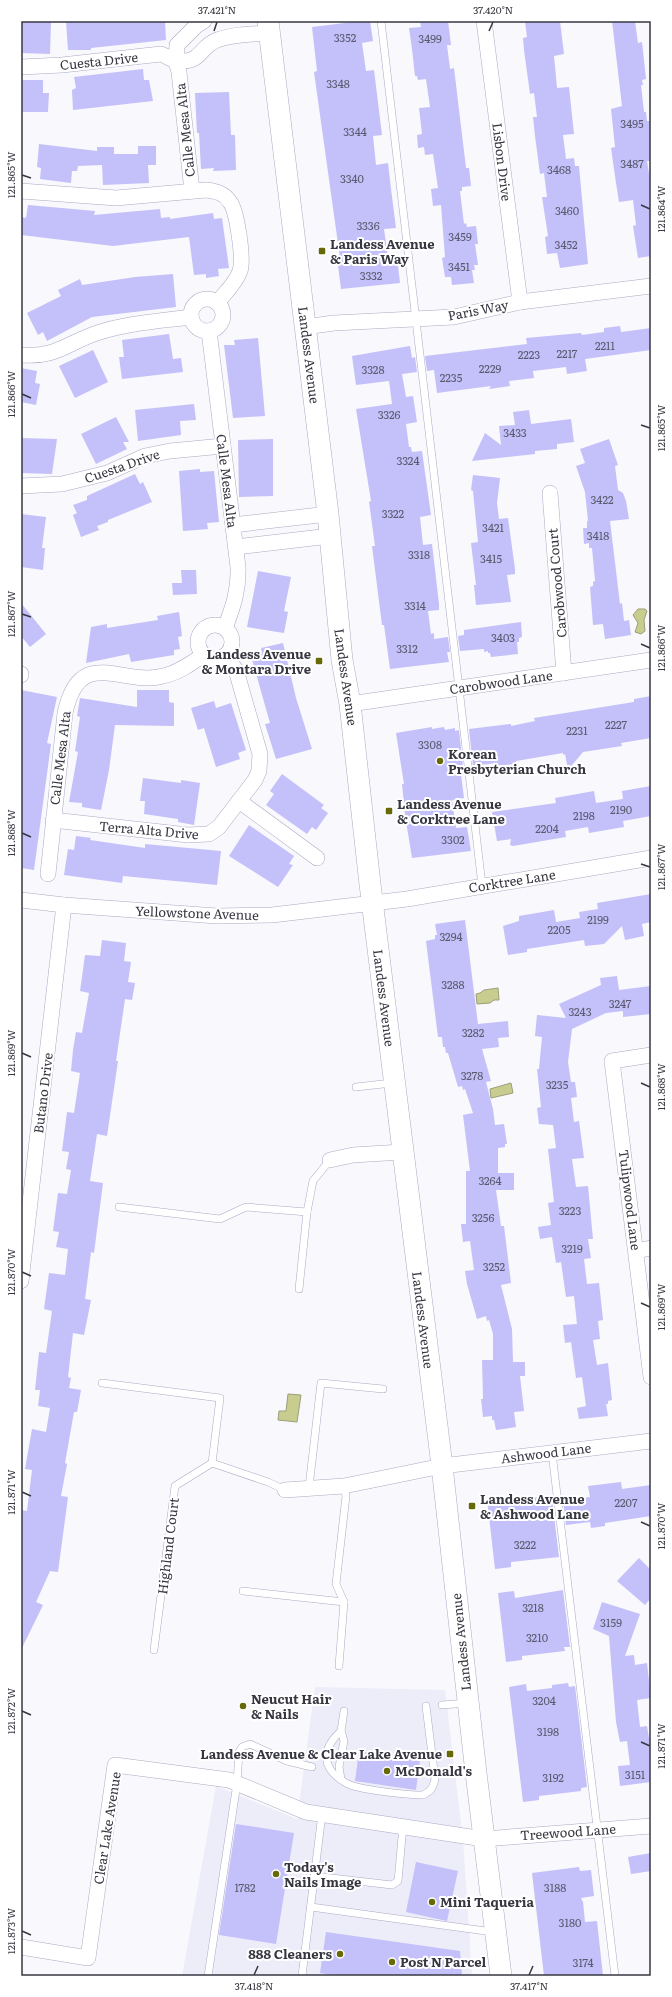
<svg xmlns="http://www.w3.org/2000/svg" width="672" height="1997" font-family="Literata,serif">
  <rect width="100%" height="100%" fill="#f8f8fd"/>
  <polygon fill="#ededfa" points="315,1687 445,1690 463,1840 472,1976 182,1976 216,1786 297,1819"/>
  <g fill="#c8cc8f" stroke="#9c9f78">
    <polygon points="638,609 645,609 647,611 644,620 645,631 641,634 635,632 638,623 633,615"/>
    <polygon points="498,988 499,1000 494,1000 490,1003 477,1004 476,994 480,993 484,990"/>
    <polygon points="511,1083 513,1093 491,1098 490,1089"/>
    <polygon points="288,1394 301,1395 297,1422 278,1420 279,1411 286,1411"/>
  </g>
  <g fill="#c4c0f9">
    <polygon points="21,21 51,21 50,54 21,53"/>
    <polygon points="66,21 165,21 166,40 91,48 91,50 68,50"/>
    <polygon points="361,21 370,21 373,41 362,43 366,71 374,70 382,135 373,136 376,165 388,163 391,189 396,228 384,229 388,258 397,257 400,283 341,289 337,258 340,258 314,72 317,71 312,27"/>
    <polygon points="420,21 448,21 451,45 447,45 450,69 454,68 466,168 469,168 471,186 462,187 462,191 460,191 464,224 466,223 467,227 476,226 478,244 475,244 478,265 474,265 475,270 472,270 474,283 452,285 451,277 445,277 442,258 445,257 441,205 433,206 431,189 438,188 433,154 425,155 424,147 418,148 417,135 422,134 419,108 430,107 426,79 418,80 417,76 415,76 412,49 409,28 421,27"/>
    <polygon points="525,21 560,21 564,54 554,56 557,88 569,87 574,134 563,135 566,159 574,158 575,166 579,166 588,264 560,268 557,253 547,254 545,237 548,236 542,197 547,197 544,173 540,174 535,136 533,117 537,117 534,93 530,94 524,50 523,38 527,37"/>
    <polygon points="612,21 635,21 638,43 642,42 646,79 642,80 643,85 641,85 644,112 646,112 647,121 651,121 651,161 647,161 651,185 651,256 638,258 633,226 636,225 633,200 619,202 616,183 611,148 615,147 611,109 622,106"/>
    <polygon points="143,69 144,80 149,80 153,101 73,110 72,90 76,88 74,77"/>
    <polygon points="21,80 43,80 43,93 49,93 48,112 21,112"/>
    <polygon points="229,92 231,135 235,135 236,170 213,171 214,168 201,169 199,133 197,133 195,93"/>
    <polygon points="39,144 97,151 97,147 114,147 114,154 138,154 138,146 156,146 156,165 148,165 149,183 103,185 102,165 78,166 77,171 72,171 71,183 40,179 41,168 37,167"/>
    <polygon points="28,205 95,211 94,215 160,209 161,218 170,217 170,219 213,213 214,219 222,218 229,268 218,269 219,276 206,278 206,274 194,275 189,237 113,246 21,235 22,217 26,218"/>
    <polygon points="173,274 176,307 92,317 47,341 43,332 38,335 27,313 61,296 58,290 80,279 82,285 135,277"/>
    <polygon points="620,326 621,332 651,328 651,350 585,359 587,371 567,374 566,367 533,371 534,378 509,381 510,386 489,389 491,386 437,393 434,370 427,371 425,356 527,344 526,338 581,333 582,335 604,332 604,328"/>
    <polygon points="169,334 173,359 181,358 183,372 122,379 119,357 124,357 122,340"/>
    <polygon points="258,338 265,416 233,418 224,345 235,345 234,340"/>
    <polygon points="410,346 412,358 415,357 417,372 402,374 406,397 413,396 417,422 406,424 409,447 411,447 412,452 422,451 431,515 420,517 423,545 432,544 439,604 439,610 428,611 431,634 434,633 434,639 448,637 450,652 447,652 449,662 390,669 384,625 382,625 372,546 375,546 369,502 371,501 356,409 392,404 389,381 356,385 352,356"/>
    <polygon points="93,350 108,382 75,398 59,366"/>
    <polygon points="21,368 37,371 35,383 40,384 36,405 21,402"/>
    <polygon points="194,404 196,420 180,421 181,435 138,441 135,410"/>
    <polygon points="529,410 531,424 571,419 574,442 557,444 557,449 535,451 535,454 472,461 485,433 501,445 499,426 515,425 513,412"/>
    <polygon points="116,417 129,442 123,442 127,449 96,464 81,434"/>
    <polygon points="21,438 57,439 52,474 21,473"/>
    <polygon points="273,439 273,496 239,497 238,440"/>
    <polygon points="609,439 618,465 615,466 618,490 623,493 626,501 629,519 610,521 620,604 622,603 624,621 629,620 631,635 605,639 603,624 593,625 590,587 593,586 593,582 595,581 592,548 589,548 589,543 584,544 583,528 587,528 587,521 588,521 585,492 576,466 585,463 580,449"/>
    <polygon points="200,469 200,472 214,471 219,522 207,523 208,529 183,531 179,471"/>
    <polygon points="135,474 140,484 143,482 152,502 108,520 108,522 97,526 99,530 81,537 73,515 77,513 73,505 87,500 87,496"/>
    <polygon points="473,475 500,478 497,503 499,519 508,518 515,569 515,574 507,575 511,602 476,605 474,585 476,585 471,543 478,542 473,491 471,490"/>
    <polygon points="21,514 46,517 42,548 45,548 43,570 21,567"/>
    <polygon points="181,570 196,570 197,594 173,595 172,583 182,583"/>
    <polygon points="258,571 291,577 284,611 288,612 284,633 247,627"/>
    <polygon points="21,603 46,634 30,647 21,636"/>
    <polygon points="179,612 182,636 178,637 180,649 174,650 174,655 131,662 129,654 86,663 91,627 107,624 107,628 158,620 157,616"/>
    <polygon points="521,622 522,637 519,638 519,642 517,642 518,654 491,657 490,653 488,653 488,651 484,652 484,649 460,651 458,636 464,635 464,630"/>
    <polygon points="283,643 296,698 312,749 276,759 265,724 270,723 251,656 262,654 261,648"/>
    <polygon points="21,690 57,697 47,743 51,744 34,870 21,868"/>
    <polygon points="137,690 169,690 169,702 174,703 174,726 115,725 109,770 101,810 82,807 82,803 69,802 78,752 75,751 80,717 77,716 80,698 137,707"/>
    <polygon points="651,696 651,738 621,743 622,746 583,752 568,770 565,754 563,755 563,753 516,761 516,764 496,766 496,763 473,766 469,729 511,724 511,726 535,721 534,718 634,702 634,699"/>
    <polygon points="214,701 216,708 231,703 246,750 238,753 240,759 216,767 204,728 198,730 191,708"/>
    <polygon points="432,727 432,729 444,727 445,730 455,728 455,731 459,730 463,767 460,767 464,798 452,800 456,828 467,827 471,851 412,858 405,815 402,784 404,784 396,733"/>
    <polygon points="282,774 324,805 321,808 328,813 316,830 312,827 307,834 266,805 274,794 270,791"/>
    <polygon points="143,778 181,783 181,780 200,783 194,825 178,822 178,819 144,814 145,801 140,801"/>
    <polygon points="651,786 651,816 623,821 624,827 589,833 588,827 565,831 566,837 513,846 510,845 511,839 497,841 492,812 556,803 555,798 594,791 596,803 623,799 622,791"/>
    <polygon points="249,825 294,856 289,864 293,865 278,887 229,856"/>
    <polygon points="76,836 91,838 90,840 145,848 145,844 221,851 217,885 123,876 122,883 64,875 68,849 74,850"/>
    <polygon points="651,894 651,922 642,924 644,936 625,940 622,926 604,944 585,946 584,940 527,949 527,952 508,955 503,926 519,921 519,916 554,910 556,922 580,918 579,912 598,909 597,903"/>
    <polygon points="465,920 478,1024 508,1021 509,1037 498,1038 499,1047 482,1049 491,1081 486,1082 493,1109 495,1125 504,1124 507,1144 505,1144 505,1147 498,1148 498,1173 514,1173 514,1190 496,1190 501,1226 504,1226 511,1283 501,1285 512,1329 513,1362 525,1362 525,1376 520,1376 524,1411 514,1412 516,1427 496,1430 494,1420 492,1420 492,1416 483,1417 481,1399 483,1399 482,1360 493,1360 493,1334 489,1320 487,1321 486,1316 477,1319 467,1284 465,1271 474,1270 470,1241 463,1242 461,1224 466,1224 466,1171 470,1171 463,1115 473,1113 465,1089 463,1090 462,1086 458,1087 448,1053 446,1053 445,1047 443,1047 442,1037 438,1037 426,941 435,939 435,935 437,935 435,924"/>
    <polygon points="102,940 126,943 124,961 131,962 128,982 135,983 132,1000 125,999 116,1061 118,1061 107,1136 97,1134 90,1181 103,1183 94,1253 91,1252 85,1299 91,1300 84,1335 73,1333 68,1377 71,1378 69,1388 81,1390 77,1412 74,1412 65,1463 67,1464 61,1496 68,1497 58,1572 50,1571 36,1602 43,1605 21,1650 21,1510 27,1511 32,1470 25,1469 32,1429 46,1432 50,1408 38,1406 40,1390 35,1390 39,1352 46,1353 52,1311 44,1309 49,1273 65,1275 68,1249 56,1247 59,1232 53,1231 58,1193 67,1194 71,1170 66,1169 69,1152 62,1151 67,1112 74,1113 80,1073 71,1071 73,1050 76,1032 82,1033 89,993 80,991 85,955 100,956"/>
    <polygon points="617,976 619,990 651,986 651,1014 623,1017 623,1011 606,1013 572,1029 568,1062 571,1082 575,1082 577,1097 571,1098 574,1122 579,1121 584,1158 572,1159 576,1187 588,1186 591,1218 593,1239 588,1239 591,1258 584,1259 587,1284 599,1283 602,1310 603,1320 598,1321 600,1339 593,1340 597,1365 608,1363 612,1400 608,1401 608,1404 606,1404 608,1416 579,1419 577,1408 586,1406 582,1377 576,1378 571,1342 565,1343 563,1325 577,1324 574,1296 566,1297 561,1262 556,1263 552,1237 540,1239 538,1227 551,1225 548,1203 554,1202 548,1149 556,1148 553,1125 539,1124 537,1108 541,1107 537,1069 539,1069 542,1037 535,1036 537,1015 566,1018 559,1004 601,985 600,978"/>
    <polygon points="621,1482 622,1489 651,1485 651,1516 605,1523 605,1526 591,1528 590,1522 566,1525 563,1500 590,1497 588,1486"/>
    <polygon points="503,1497 504,1504 530,1501 529,1498 542,1497 542,1500 552,1499 559,1557 511,1562 511,1567 495,1569 487,1499"/>
    <polygon points="639,1558 651,1570 651,1598 645,1605 617,1581"/>
    <polygon points="563,1590 570,1647 564,1647 565,1651 522,1656 522,1660 506,1662 498,1593 514,1591 515,1598"/>
    <polygon points="602,1602 640,1614 625,1656 634,1655 635,1665 647,1663 651,1698 637,1700 640,1727 647,1726 649,1738 651,1738 651,1782 620,1786 618,1766 630,1765 627,1741 620,1742 616,1722 609,1636 593,1629"/>
    <polygon points="568,1683 569,1687 575,1686 587,1787 581,1788 581,1791 539,1796 539,1800 523,1802 509,1687 526,1684 527,1691 552,1688 552,1685"/>
    <polygon points="359,1751 420,1760 416,1790 355,1781"/>
    <polygon points="236,1824 294,1833 276,1944 219,1935"/>
    <polygon points="651,1853 651,1871 631,1874 628,1857"/>
    <polygon points="416,1862 458,1871 447,1921 406,1912"/>
    <polygon points="579,1867 580,1871 591,1870 594,1896 581,1898 583,1902 585,1922 597,1921 603,1976 544,1976 532,1873"/>
    <polygon points="326,1932 460,1951 462,1976 338,1976 320,1973"/>
  </g>
  <g fill="none" stroke-linecap="round" stroke-linejoin="round">
    <g stroke="#abaac3" stroke-width="8">
      <g id="lane">
        <polyline points="381,21 482,885"/>
        <polyline points="356,1087 392,1083"/>
        <polyline points="119,1207 220,1219 246,1207 307,1212 313,1181 330,1160"/>
        <polyline points="299,1289 307,1212"/>
        <polyline points="102,1383 220,1398 212,1463 175,1486 154,1650"/>
        <polyline points="552,1453 615,1976"/>
        <polyline points="212,1463 268,1482 285,1490"/>
        <polyline points="309,1487 321,1383 383,1389"/>
        <polyline points="243,1591 344,1602"/>
        <polyline points="339,1666 344,1602 336,1584 346,1496 344,1486"/>
        <polyline points="442,1705 467,1703"/>
        <path d="M341,1731C321,1749 321,1769 346,1783C358,1790 408,1795 423,1795C431,1791 433,1788 435,1779L426,1706"/>
        <polyline points="341,1779 339,1767 344,1741 341,1731 344,1711"/>
        <polyline points="314,1876 392,1885 398,1881 403,1826"/>
        <polyline points="311,1907 493,1932"/>
        <polyline points="208,1976 237,1783 239,1752 242,1747 250,1744 287,1761 312,1767"/>
        <polyline points="302,1976 322,1814"/>
      </g>
    </g>
    <g stroke="#abaac3" stroke-width="16">
      <g id="street">
        <polyline points="484,21 520,302"/>
        <path d="M21,67L62,65L161,54C167,56 173,61 178,61C202,63 199,47 217,40C233,34 252,34 269,33"/>
        <path d="M21,191L116,198L206,190C216,191 224,193 230,202C237,211 244,259 240,271C236,283 225,293 217,303"/>
        <polyline points="192,191 179,72 176,61 177,45 196,26 204,21"/>
        <circle cx="207" cy="315" r="16"/>
        <polyline points="305,327 334,323 454,317 520,302 651,286"/>
        <path d="M209,331L238,567C239,590 233,607 225,628"/>
        <path d="M21,355C56,358 67,343 97,333C126,323 160,321 191,317"/>
        <polyline points="21,486 62,484 107,473 145,456 170,451 223,446"/>
        <polyline points="550,493 564,673"/>
        <polyline points="233,525 328,514"/>
        <polyline points="236,547 330,536"/>
        <circle cx="215" cy="642" r="17"/>
        <polyline points="21,674 21,675"/>
        <polyline points="350,704 651,660"/>
        <polyline points="239,801 317,858"/>
        <polyline points="53,820 188,835 209,834 219,827 255,780 259,771 260,754 236,670 226,656"/>
        <path d="M48,874L65,713C80,644 122,687 163,676C178,673 192,663 203,655"/>
        <polyline points="21,900 64,905 217,916 272,915 407,899 651,858"/>
        <polyline points="651,1055 612,1061 651,1377"/>
        <polyline points="330,1160 353,1155 402,1152"/>
        <polyline points="636,1251 651,1248"/>
        <polyline points="21,1281 64,905"/>
        <polyline points="285,1490 344,1486 442,1466 651,1441"/>
        <polyline points="21,1947 88,1958 115,1765 229,1780 306,1812 484,1839 651,1826"/>
      </g>
    </g>
    <g stroke="#abaac3" stroke-width="22">
      <polyline id="secondary" points="268,21 328,514 342,660 350,704 370,884 442,1466 476,1773 501,1976"/>
    </g>
    <use href="#lane" stroke="#fff" stroke-width="7"/>
    <use href="#street" stroke="#fff" stroke-width="15"/>
    <use href="#secondary" stroke="#fff" stroke-width="21"/>
  </g>
  <path fill="none" stroke="#373741" stroke-width="1.5" d="M214,31L217,22M489,31L493,22M22,175L31,178M641,205L650,209M22,394L31,398M641,425L650,428M22,614L31,617M641,644L650,648M22,833L31,837M641,864L650,867M22,1053L31,1057M641,1083L650,1087M22,1272L31,1276M641,1303L650,1307M22,1492L31,1496M641,1522L650,1526M22,1711L31,1715M641,1742L650,1746M22,1931L31,1935M254,1975L258,1966M529,1975L533,1966"/>
  <g fill="#676908" stroke="#fff" stroke-width="1.5">
    <rect x="318" y="247" width="8" height="8" rx="2"/>
    <rect x="315" y="657" width="8" height="8" rx="2"/>
    <circle cx="440" cy="761" r="4"/>
    <rect x="385" y="807" width="8" height="8" rx="2"/>
    <rect x="468" y="1502" width="8" height="8" rx="2"/>
    <circle cx="243" cy="1706" r="4"/>
    <rect x="446" y="1750" width="8" height="8" rx="2"/>
    <circle cx="387" cy="1771" r="4"/>
    <circle cx="276" cy="1874" r="4"/>
    <circle cx="432" cy="1902" r="4"/>
    <circle cx="340" cy="1954" r="4"/>
    <circle cx="392" cy="1962" r="4"/>
  </g>
  <g text-anchor="middle" stroke-width="4" stroke-linejoin="round" paint-order="stroke">
    <g font-size="11" fill="#5a596f">
      <text x="345" y="42">3352</text>
      <text x="430" y="43">3499</text>
      <text x="338" y="88">3348</text>
      <text x="632" y="128">3495</text>
      <text x="355" y="136">3344</text>
      <text x="632" y="168">3487</text>
      <text x="559" y="174">3468</text>
      <text x="352" y="183">3340</text>
      <text x="567" y="215">3460</text>
      <text x="368" y="230">3336</text>
      <text x="460" y="241">3459</text>
      <text x="566" y="249">3452</text>
      <text x="459" y="271">3451</text>
      <text x="371" y="280">3332</text>
      <text x="605" y="350">2211</text>
      <text x="567" y="358">2217</text>
      <text x="529" y="359">2223</text>
      <text x="490" y="373">2229</text>
      <text x="373" y="374">3328</text>
      <text x="451" y="382">2235</text>
      <text x="389" y="419">3326</text>
      <text x="515" y="437">3433</text>
      <text x="408" y="465">3324</text>
      <text x="602" y="504">3422</text>
      <text x="393" y="518">3322</text>
      <text x="493" y="532">3421</text>
      <text x="598" y="540">3418</text>
      <text x="419" y="559">3318</text>
      <text x="491" y="563">3415</text>
      <text x="415" y="610">3314</text>
      <text x="503" y="642">3403</text>
      <text x="407" y="653">3312</text>
      <text x="616" y="729">2227</text>
      <text x="577" y="735">2231</text>
      <text x="430" y="749">3308</text>
      <text x="621" y="814">2190</text>
      <text x="584" y="820">2198</text>
      <text x="547" y="833">2204</text>
      <text x="453" y="844">3302</text>
      <text x="598" y="924">2199</text>
      <text x="559" y="934">2205</text>
      <text x="451" y="941">3294</text>
      <text x="453" y="989">3288</text>
      <text x="620" y="1008">3247</text>
      <text x="580" y="1016">3243</text>
      <text x="473" y="1037">3282</text>
      <text x="472" y="1080">3278</text>
      <text x="557" y="1089">3235</text>
      <text x="490" y="1185">3264</text>
      <text x="570" y="1215">3223</text>
      <text x="483" y="1222">3256</text>
      <text x="572" y="1253">3219</text>
      <text x="494" y="1271">3252</text>
      <text x="626" y="1507">2207</text>
      <text x="525" y="1549">3222</text>
      <text x="533" y="1612">3218</text>
      <text x="611" y="1627">3159</text>
      <text x="537" y="1642">3210</text>
      <text x="544" y="1705">3204</text>
      <text x="548" y="1736">3198</text>
      <text x="635" y="1779">3151</text>
      <text x="553" y="1782">3192</text>
      <text x="245" y="1892">1782</text>
      <text x="555" y="1892">3188</text>
      <text x="570" y="1927">3180</text>
      <text x="583" y="1967">3174</text>
    </g>
    <g font-size="13" fill="#373741" stroke="#fff">
      <text transform="translate(99 61) rotate(-6)" y="5">Cuesta Drive</text>
      <text transform="translate(185 130) rotate(-96)" y="5">Calle Mesa Alta</text>
      <text transform="translate(502 162) rotate(83)" y="5">Lisbon Drive</text>
      <text transform="translate(478 310) rotate(-11)" y="5">Paris Way</text>
      <text transform="translate(309 355) rotate(83)" y="5">Landess Avenue</text>
      <text transform="translate(122 466) rotate(-19)" y="5">Cuesta Drive</text>
      <text transform="translate(227 481) rotate(83)" y="5">Calle Mesa Alta</text>
      <text transform="translate(557 583) rotate(-95)" y="5">Carobwood Court</text>
      <text transform="translate(346 677) rotate(82)" y="5">Landess Avenue</text>
      <text transform="translate(501 682) rotate(-8)" y="5">Carobwood Lane</text>
      <text transform="translate(60 758) rotate(-83)" y="5">Calle Mesa Alta</text>
      <text transform="translate(149 830) rotate(5)" y="5">Terra Alta Drive</text>
      <text transform="translate(512 881) rotate(-9)" y="5">Corktree Lane</text>
      <text transform="translate(197 913) rotate(2)" y="5">Yellowstone Avenue</text>
      <text transform="translate(384 998) rotate(83)" y="5">Landess Avenue</text>
      <text transform="translate(43 1093) rotate(-83)" y="5">Butano Drive</text>
      <text transform="translate(630 1200) rotate(83)" y="5">Tulipwood Lane</text>
      <text transform="translate(423 1320) rotate(83)" y="5">Landess Avenue</text>
      <text transform="translate(546 1453) rotate(-7)" y="5">Ashwood Lane</text>
      <text transform="translate(168 1546) rotate(-83)" y="5">Highland Court</text>
      <text transform="translate(461 1642) rotate(-96)" y="5">Landess Avenue</text>
      <text transform="translate(107 1828) rotate(-81)" y="5">Clear Lake Avenue</text>
      <text transform="translate(568 1832) rotate(-4)" y="5">Treewood Lane</text>
    </g>
    <g font-size="13" font-weight="bold" fill="#373741" stroke="#fff" text-anchor="start">
      <text x="330" y="249">Landess Avenue<tspan x="330" dy="15">&amp; Paris Way</tspan></text>
      <text x="311" y="659" text-anchor="end">Landess Avenue<tspan x="311" dy="15">&amp; Montara Drive</tspan></text>
      <text x="448" y="759">Korean<tspan x="448" dy="15">Presbyterian Church</tspan></text>
      <text x="397" y="809">Landess Avenue<tspan x="397" dy="15">&amp; Corktree Lane</tspan></text>
      <text x="480" y="1504">Landess Avenue<tspan x="480" dy="15">&amp; Ashwood Lane</tspan></text>
      <text x="251" y="1704">Neucut Hair<tspan x="251" dy="15">&amp; Nails</tspan></text>
      <text x="442" y="1759" text-anchor="end">Landess Avenue &amp; Clear Lake Avenue</text>
      <text x="395" y="1776">McDonald's</text>
      <text x="284" y="1872">Today's<tspan x="284" dy="15">Nails Image</tspan></text>
      <text x="440" y="1907">Mini Taqueria</text>
      <text x="332" y="1959" text-anchor="end">888 Cleaners</text>
      <text x="400" y="1967">Post N Parcel</text>
    </g>
  </g>
  <rect width="672" height="1997" fill="none" stroke="#ffffff" stroke-width="44"/>
  <rect x="22" y="22" width="628" height="1953" fill="none" stroke="#373741" stroke-width="1.5"/>
  <g font-size="10" text-anchor="middle" fill="#373741">
    <text x="217" y="14">37.421°N</text>
    <text x="493" y="14">37.420°N</text>
    <text transform="translate(11 175) rotate(-90)" y="4">121.865°W</text>
    <text transform="translate(661 209) rotate(-90)" y="4">121.864°W</text>
    <text transform="translate(11 394) rotate(-90)" y="4">121.866°W</text>
    <text transform="translate(661 428) rotate(-90)" y="4">121.865°W</text>
    <text transform="translate(11 614) rotate(-90)" y="4">121.867°W</text>
    <text transform="translate(661 648) rotate(-90)" y="4">121.866°W</text>
    <text transform="translate(11 833) rotate(-90)" y="4">121.868°W</text>
    <text transform="translate(661 867) rotate(-90)" y="4">121.867°W</text>
    <text transform="translate(11 1053) rotate(-90)" y="4">121.869°W</text>
    <text transform="translate(661 1087) rotate(-90)" y="4">121.868°W</text>
    <text transform="translate(11 1272) rotate(-90)" y="4">121.870°W</text>
    <text transform="translate(661 1307) rotate(-90)" y="4">121.869°W</text>
    <text transform="translate(11 1492) rotate(-90)" y="4">121.871°W</text>
    <text transform="translate(661 1526) rotate(-90)" y="4">121.870°W</text>
    <text transform="translate(11 1711) rotate(-90)" y="4">121.872°W</text>
    <text transform="translate(661 1746) rotate(-90)" y="4">121.871°W</text>
    <text transform="translate(11 1931) rotate(-90)" y="4">121.873°W</text>
    <text x="254" y="1990">37.418°N</text>
    <text x="529" y="1990">37.417°N</text>
  </g>
</svg>
